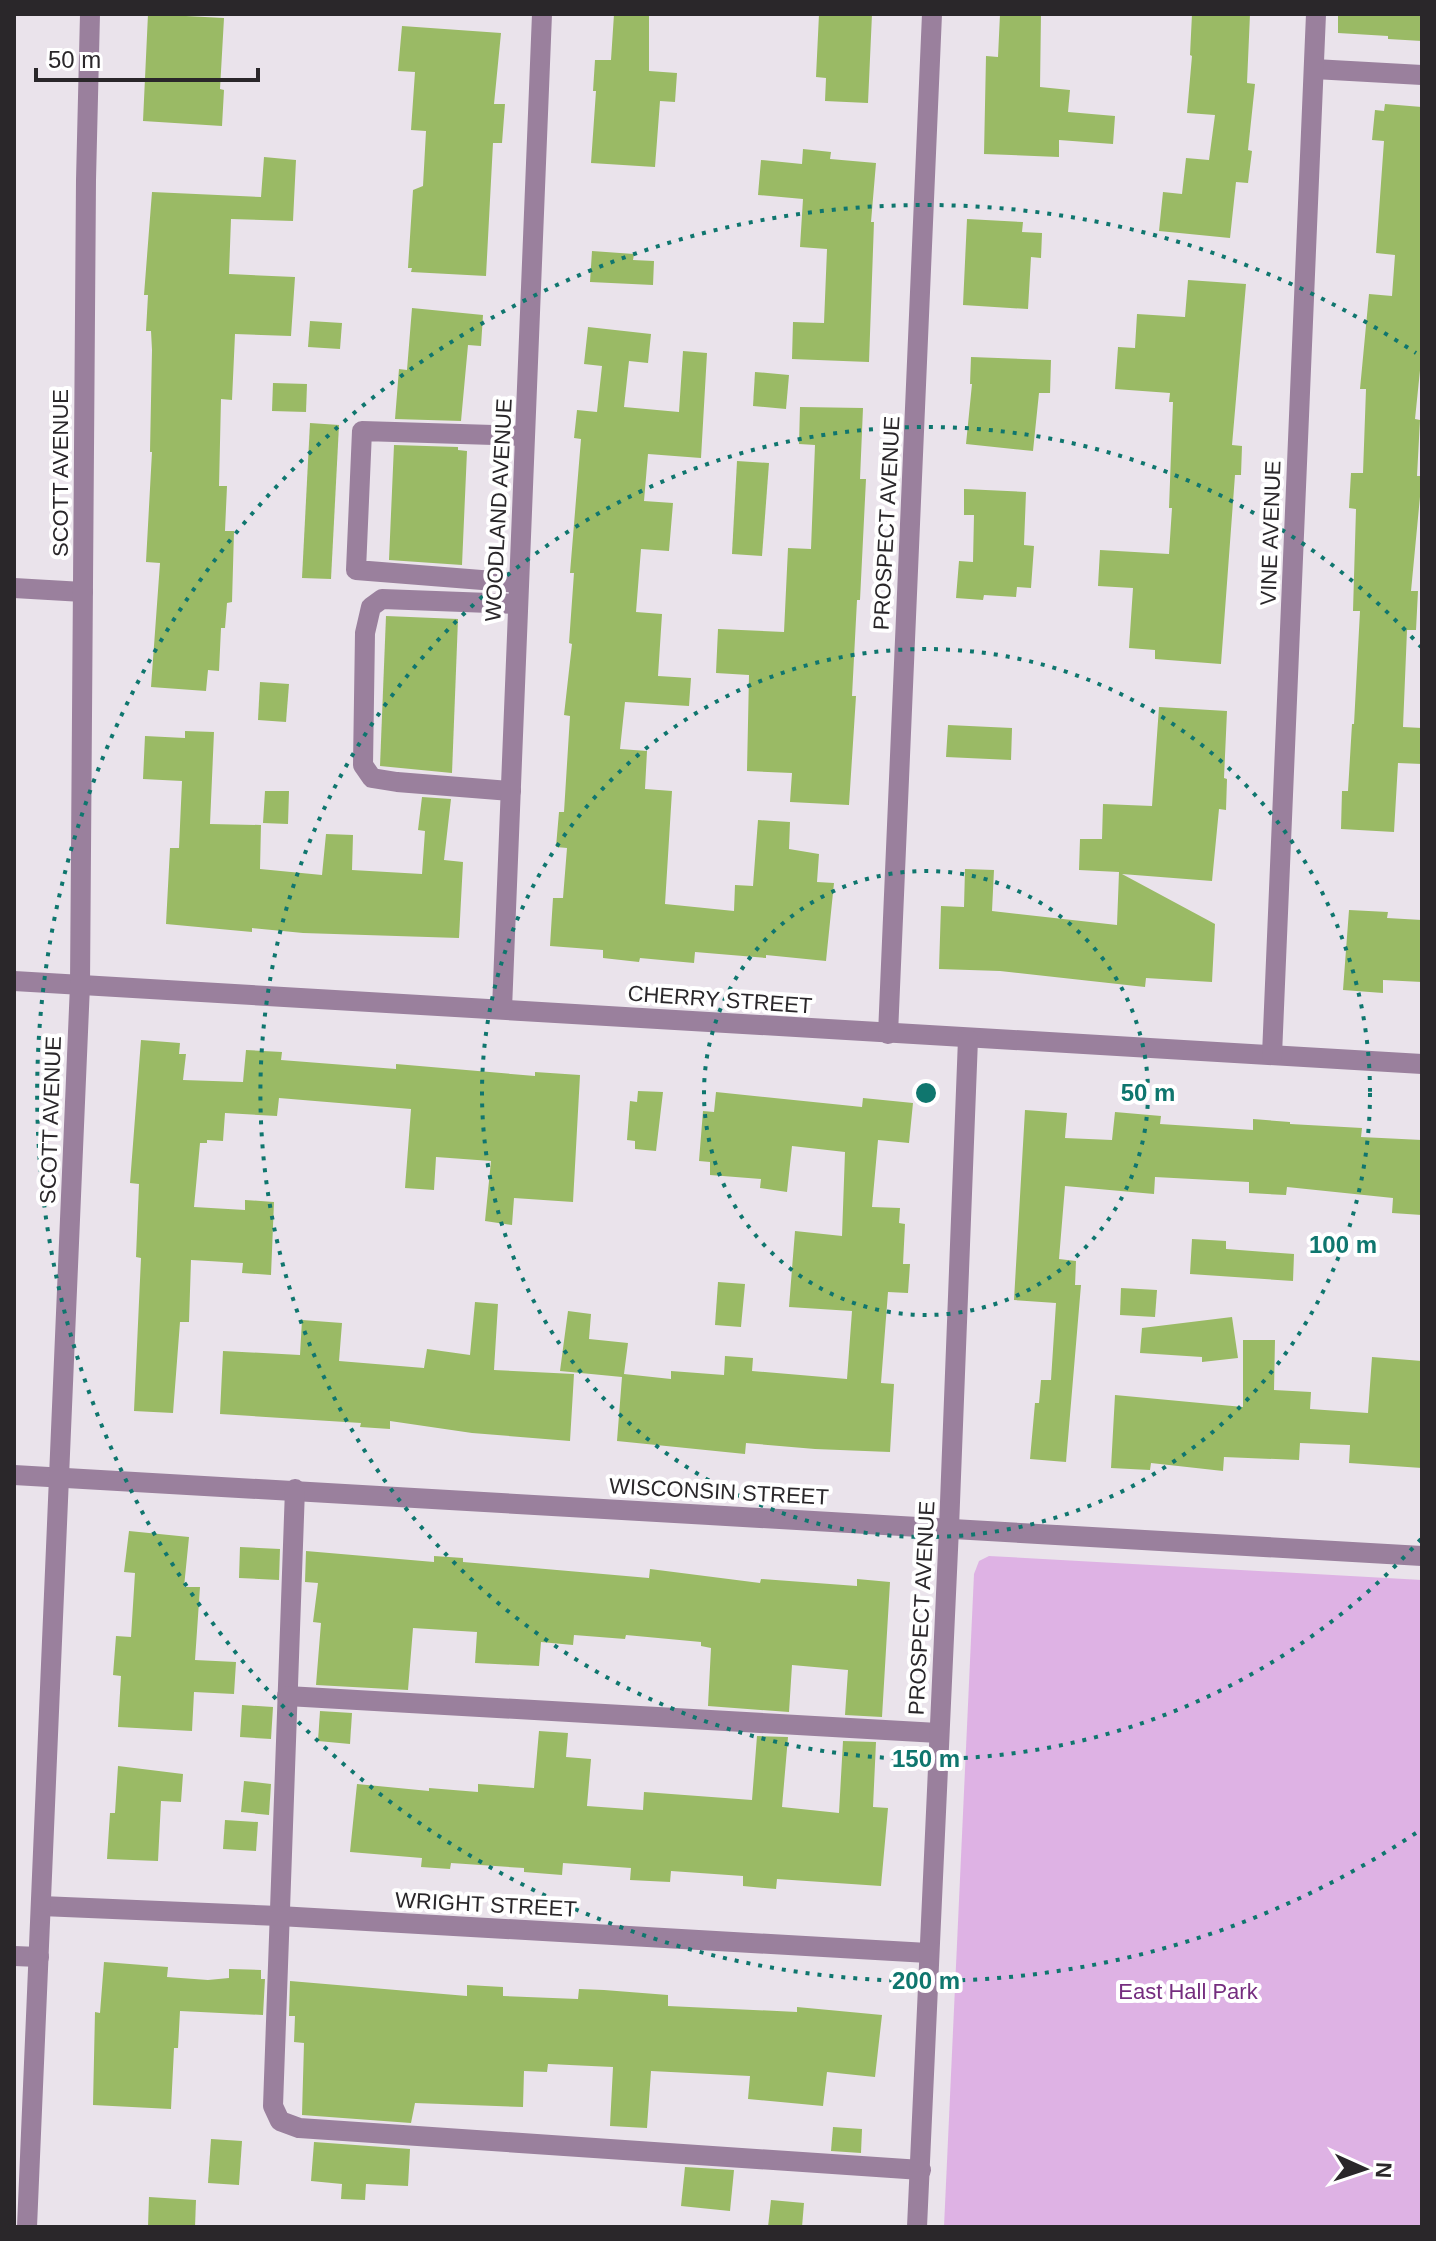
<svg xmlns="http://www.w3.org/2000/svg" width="1436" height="2241" font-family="Arial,sans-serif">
  <rect width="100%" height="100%" fill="#eae3eb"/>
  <polygon fill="#deb2e4" points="989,1556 1422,1580 1422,2227 944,2227 974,1574 979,1561"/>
  <g fill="#9aba65">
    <polygon points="148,14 224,18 220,89 224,90 222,126 143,121"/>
    <polygon points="614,14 649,14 649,71 677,73 675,102 660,101 655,167 591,163 596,91 593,91 595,60 611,60"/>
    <polygon points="819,14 872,14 868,103 825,101 826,78 816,77"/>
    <polygon points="1000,14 1041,14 1040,87 1070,90 1068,112 1115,116 1113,144 1059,140 1059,157 984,154 986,56 998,57"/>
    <polygon points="1192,14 1250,14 1247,83 1255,84 1248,150 1252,151 1248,183 1236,182 1230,238 1159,231 1163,192 1182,194 1186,158 1209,160 1215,115 1187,113 1192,56 1190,55"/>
    <polygon points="1338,14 1422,14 1422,41 1388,39 1388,36 1338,33"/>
    <polygon points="402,26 501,33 494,104 505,104 502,143 493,143 486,276 411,272 412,268 408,268 413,190 423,186 426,131 411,130 415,72 398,71"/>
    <polygon points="1385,104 1422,107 1422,351 1415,419 1420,420 1417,476 1422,476 1411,591 1418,591 1416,630 1407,630 1403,727 1422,728 1422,764 1398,763 1394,832 1341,829 1342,791 1348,791 1352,724 1354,724 1360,611 1353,611 1356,509 1349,508 1351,473 1363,473 1366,389 1360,389 1369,294 1392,296 1395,255 1376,253 1384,141 1372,140 1375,110 1384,111"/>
    <polygon points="803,149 831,152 830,159 876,163 871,222 874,222 869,362 792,359 793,322 824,323 827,249 800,247 803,199 758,195 761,160 802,164"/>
    <polygon points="264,157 296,160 293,221 231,219 229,274 295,277 291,336 235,334 232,400 221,399 219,486 227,486 225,531 234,531 232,602 227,603 225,628 221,628 219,671 208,670 206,691 151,687 160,563 146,562 152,452 150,452 152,350 151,331 146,331 148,295 144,295 152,192 261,197"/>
    <polygon points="967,219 1023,222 1022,232 1042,233 1041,258 1031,257 1028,309 963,305"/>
    <polygon points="592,251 634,254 633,260 654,261 653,285 590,282"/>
    <polygon points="1188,280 1246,284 1232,445 1242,446 1241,475 1235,475 1221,664 1155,659 1155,650 1129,648 1133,588 1098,586 1100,550 1169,554 1172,508 1169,508 1173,402 1169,402 1170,393 1115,389 1118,347 1135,348 1137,314 1185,317"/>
    <polygon points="412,308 483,315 481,346 468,345 461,421 395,419 399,369 407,370"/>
    <polygon points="310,321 342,323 340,349 308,347"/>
    <polygon points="588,327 651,334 648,363 629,361 624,407 679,412 683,351 707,353 701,458 648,454 644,501 673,503 669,551 641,549 636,612 662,614 658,676 691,678 689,706 625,702 620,749 647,751 645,789 672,791 665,904 734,911 735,885 753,886 758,820 790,822 789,849 819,854 817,882 834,883 826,961 766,955 766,958 695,952 694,963 640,958 639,962 603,958 603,950 550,946 553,898 563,898 567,848 556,847 559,812 564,812 570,716 564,715 572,644 569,643 574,573 570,573 581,439 574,438 577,410 597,412 602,366 584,364"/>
    <polygon points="971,357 1051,360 1050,393 1039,393 1033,451 966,444 972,384 970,384"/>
    <polygon points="755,372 789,375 786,409 753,406"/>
    <polygon points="273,383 307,384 306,412 272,411"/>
    <polygon points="800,407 863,408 860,479 866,479 860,600 857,600 852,696 856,696 849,805 790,802 792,773 747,771 749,675 716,673 718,629 784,632 788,548 811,549 815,445 799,444"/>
    <polygon points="310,423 339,425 331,579 302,578"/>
    <polygon points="394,445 458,447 458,450 467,451 462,565 389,560"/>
    <polygon points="737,461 769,463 762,556 732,554"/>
    <polygon points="964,489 1026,492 1024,545 1034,546 1031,588 1017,587 1016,597 984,595 983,600 956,598 959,561 973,562 974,515 964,515"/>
    <polygon points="386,616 458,619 452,773 380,766"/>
    <polygon points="260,682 289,684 286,722 258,720"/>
    <polygon points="1159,707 1227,711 1224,778 1227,779 1226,810 1219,809 1212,881 1122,874 1215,924 1212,982 1146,978 1145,987 1000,971 939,969 941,906 964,907 965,869 994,870 992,911 1117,925 1119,872 1079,870 1080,839 1102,839 1103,804 1152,806"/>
    <polygon points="948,725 1012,728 1011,760 946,757"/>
    <polygon points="185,731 214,732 210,824 261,825 260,869 322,875 326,834 353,835 352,870 422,874 425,831 418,830 422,797 451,799 444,860 463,862 459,938 303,933 252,928 252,932 166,924 170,848 179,848 182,781 143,779 145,736 185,738"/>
    <polygon points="265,791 289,791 288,824 263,823"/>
    <polygon points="1349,910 1388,912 1387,918 1422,920 1422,982 1383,980 1383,993 1343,990"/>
    <polygon points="141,1040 180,1043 179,1054 186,1054 183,1080 243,1082 246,1050 282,1052 281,1060 396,1069 396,1064 535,1076 535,1072 580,1075 573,1202 514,1198 512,1225 485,1221 491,1161 436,1157 434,1190 405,1188 411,1109 279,1098 277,1116 225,1113 223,1141 207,1140 207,1143 200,1143 194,1207 245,1210 245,1200 274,1202 271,1275 242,1273 243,1263 191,1260 189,1322 180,1322 173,1413 134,1411 141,1258 136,1257 139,1184 130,1183"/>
    <polygon points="638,1091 663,1092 656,1151 635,1149 635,1141 627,1140 630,1101 637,1102"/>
    <polygon points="716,1092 862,1107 863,1098 913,1103 909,1143 878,1140 872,1207 900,1208 899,1223 905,1224 903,1264 910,1264 908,1293 888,1292 881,1383 894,1384 890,1452 815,1449 746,1443 745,1454 617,1441 622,1377 560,1371 568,1311 591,1314 589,1339 628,1343 624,1374 671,1379 671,1371 724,1375 725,1356 753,1358 752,1371 847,1379 852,1311 789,1307 795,1231 842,1236 845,1152 792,1146 787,1192 760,1188 761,1179 710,1175 710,1162 699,1161 703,1111 714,1112"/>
    <polygon points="1025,1110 1067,1113 1065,1138 1112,1140 1115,1112 1161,1116 1160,1124 1253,1130 1253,1119 1290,1122 1290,1124 1362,1128 1361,1137 1422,1140 1422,1215 1392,1213 1393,1198 1287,1187 1286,1195 1249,1193 1249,1182 1155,1177 1154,1194 1065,1186 1059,1259 1076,1261 1075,1285 1081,1285 1066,1462 1030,1459 1035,1403 1039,1403 1041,1380 1051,1380 1056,1303 1014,1300"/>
    <polygon points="1192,1239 1226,1241 1226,1249 1294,1254 1293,1281 1190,1274"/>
    <polygon points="718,1282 745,1284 741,1327 715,1325"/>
    <polygon points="1121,1288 1157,1290 1155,1317 1120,1315"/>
    <polygon points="475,1302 498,1304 494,1370 574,1374 570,1441 472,1433 390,1421 390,1429 360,1427 361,1423 220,1414 223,1351 300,1355 302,1320 342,1323 339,1361 424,1368 427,1349 470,1355"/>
    <polygon points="1232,1317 1238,1358 1202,1362 1202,1357 1140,1353 1142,1328"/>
    <polygon points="1243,1340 1275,1340 1274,1390 1311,1392 1310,1409 1368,1413 1372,1357 1422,1361 1420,1402 1422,1403 1422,1468 1349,1463 1350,1445 1300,1443 1299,1460 1224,1457 1223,1471 1151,1463 1150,1470 1111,1468 1115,1395 1243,1407"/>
    <polygon points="129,1531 189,1537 184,1587 200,1587 195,1660 236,1662 234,1694 194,1692 192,1731 118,1727 121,1676 113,1675 116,1636 131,1637 135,1573 124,1572"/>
    <polygon points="240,1547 280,1549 279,1580 239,1578"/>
    <polygon points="306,1551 434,1562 434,1556 463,1558 463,1562 649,1578 650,1569 760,1583 761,1579 857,1586 857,1579 890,1582 882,1717 845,1715 848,1670 792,1665 789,1712 708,1706 711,1648 701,1646 701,1642 626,1635 625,1639 574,1635 573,1645 541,1642 539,1666 475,1663 477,1632 413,1628 408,1690 316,1685 321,1623 313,1622 318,1583 305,1582"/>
    <polygon points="242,1705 273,1707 271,1739 240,1737"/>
    <polygon points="320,1711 352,1713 350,1744 318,1741"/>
    <polygon points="539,1731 568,1733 566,1757 591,1759 587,1806 643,1810 644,1792 752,1800 757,1736 788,1737 782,1807 839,1813 843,1741 876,1742 873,1807 888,1808 881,1886 777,1879 776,1889 743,1886 743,1876 671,1871 670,1882 630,1880 631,1868 563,1863 562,1875 524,1872 524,1868 451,1863 450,1869 421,1867 422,1858 350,1852 357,1784 429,1791 429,1788 478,1792 478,1784 534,1788"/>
    <polygon points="118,1766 183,1774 181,1802 161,1801 158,1861 107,1859 110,1813 115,1813"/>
    <polygon points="244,1781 271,1784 269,1815 241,1812"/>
    <polygon points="225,1820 258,1822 256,1851 223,1849"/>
    <polygon points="104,1962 168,1967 167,1977 208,1980 229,1978 229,1969 261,1970 261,1979 265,1979 263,2015 180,2011 178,2048 174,2048 171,2109 93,2105 95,2012 100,2013"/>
    <polygon points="290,1981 467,1996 467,1985 503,1987 503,1996 578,1999 579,1989 604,1990 668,1995 668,2006 797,2012 797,2007 882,2015 875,2077 827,2072 823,2106 748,2099 750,2076 651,2071 647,2128 610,2126 613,2067 548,2064 547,2072 524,2071 523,2107 415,2103 411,2123 302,2115 304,2043 294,2042 295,2016 289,2016"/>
    <polygon points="833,2127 862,2129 861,2153 831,2151"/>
    <polygon points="211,2139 242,2141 239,2185 208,2183"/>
    <polygon points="314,2142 410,2149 408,2186 366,2184 365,2200 341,2199 342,2184 311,2181"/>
    <polygon points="685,2167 734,2170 730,2211 681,2206"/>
    <polygon points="149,2197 196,2200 195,2227 148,2227"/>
    <polygon points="771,2200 804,2203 802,2227 768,2227"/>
  </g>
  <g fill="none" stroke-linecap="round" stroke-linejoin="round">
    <g stroke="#9a809d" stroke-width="20">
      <polyline points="1314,69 1422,75"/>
      <polyline points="519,583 356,570 362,431 524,436"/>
      <polyline points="14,588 83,592"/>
      <polyline points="511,791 397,782 372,778 363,765 365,633 371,607 382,599 518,604"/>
      <polyline points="14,981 1422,1064"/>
      <polyline points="502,1009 542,14"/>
      <polyline points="888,1034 932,14"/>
      <polyline points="1272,1055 1316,14"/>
      <polyline points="14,1475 1422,1556"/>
      <polyline points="295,1489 273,2106 280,2121 299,2128 921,2170"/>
      <polyline points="287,1696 938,1733"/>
      <polyline points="41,1906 279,1916 928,1953"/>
      <polyline points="14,1956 39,1957"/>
      <polyline points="27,2227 80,985 86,180 90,14"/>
      <polyline points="917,2227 949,1528 968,1039"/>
    </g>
  </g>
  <g fill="none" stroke="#0f766e" stroke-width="4" stroke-dasharray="4 8">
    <circle cx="926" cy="1093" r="222"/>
    <circle cx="926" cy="1093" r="444"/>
    <path d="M1421 1539A666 666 0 1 1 1421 647"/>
    <path d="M1416 1833A888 888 0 1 1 1416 353"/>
  </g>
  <g text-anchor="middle" stroke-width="8" stroke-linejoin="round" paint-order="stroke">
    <g font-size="22" fill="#2a272a" stroke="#fff">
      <text transform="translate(60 473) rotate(-90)" y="8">SCOTT AVENUE</text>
      <text transform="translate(498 510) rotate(-87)" y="8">WOODLAND AVENUE</text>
      <text transform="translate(886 523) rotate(-87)" y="8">PROSPECT AVENUE</text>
      <text transform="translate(1270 533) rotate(-88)" y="8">VINE AVENUE</text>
      <text transform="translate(720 999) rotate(4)" y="8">CHERRY STREET</text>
      <text transform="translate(50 1120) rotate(-88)" y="8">SCOTT AVENUE</text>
      <text transform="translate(719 1491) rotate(3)" y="8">WISCONSIN STREET</text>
      <text transform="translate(921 1608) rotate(-87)" y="8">PROSPECT AVENUE</text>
      <text transform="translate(486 1904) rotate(3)" y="8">WRIGHT STREET</text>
    </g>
    <g font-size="22" fill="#752d7f" stroke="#fff">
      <text x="1188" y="1999">East Hall Park</text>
    </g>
  </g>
  <circle cx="926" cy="1093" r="12" fill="#0f766e" stroke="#fff" stroke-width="4"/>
  <g font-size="24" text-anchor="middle" font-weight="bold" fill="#0f766e" stroke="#fff" stroke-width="8" stroke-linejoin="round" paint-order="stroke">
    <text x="1148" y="1101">50 m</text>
    <text x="1343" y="1253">100 m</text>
    <text x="926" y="1767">150 m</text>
    <text x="926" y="1989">200 m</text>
  </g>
  <rect width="1436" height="2241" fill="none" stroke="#2a272a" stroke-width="32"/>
  <g transform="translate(1364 2169) rotate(93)" stroke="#ffffff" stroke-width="6" paint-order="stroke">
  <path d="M0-6L14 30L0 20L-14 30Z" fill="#2a272a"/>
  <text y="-12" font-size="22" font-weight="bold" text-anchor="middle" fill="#2a272a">N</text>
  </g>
  <path d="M36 68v12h222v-12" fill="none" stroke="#2a272a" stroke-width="4"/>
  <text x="48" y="68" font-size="24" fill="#2a272a" stroke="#ffffff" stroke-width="6" paint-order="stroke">50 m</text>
</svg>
